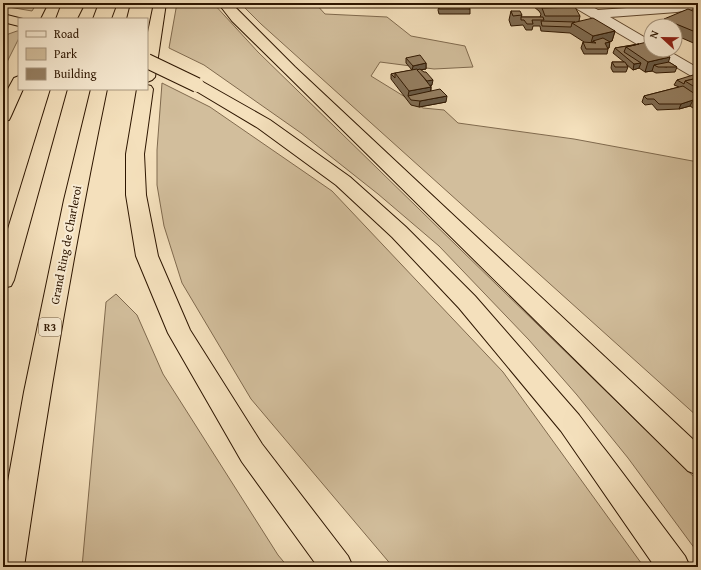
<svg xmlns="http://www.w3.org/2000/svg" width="701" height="570" font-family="'Gentium Book Plus',serif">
  <rect width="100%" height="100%" fill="#f4e0bc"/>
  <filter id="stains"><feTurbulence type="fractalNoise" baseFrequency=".005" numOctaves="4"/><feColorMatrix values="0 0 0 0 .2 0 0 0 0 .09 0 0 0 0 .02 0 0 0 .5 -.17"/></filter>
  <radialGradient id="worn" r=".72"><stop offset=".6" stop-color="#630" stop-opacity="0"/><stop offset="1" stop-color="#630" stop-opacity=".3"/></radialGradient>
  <g fill="#d2be9c" stroke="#806a4e">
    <polygon points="3,3 37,3 32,11 3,6"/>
    <polygon points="177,3 213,3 258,52 698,481 698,553 628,458 577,395 529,340 439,246 378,194 301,133 204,65 169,48"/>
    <polygon points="240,3 315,3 325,14 387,17 411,36 465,46 473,67 434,69 380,62 371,76 423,108 444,110 458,123 574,139 698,162 698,417 261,24"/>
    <polygon points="17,31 19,31 19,38 3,70 3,36"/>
    <polygon points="162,83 210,107 332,191 503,372 644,567 393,567 251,399 182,283 164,226 157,185 157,150"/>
    <polygon points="116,294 137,315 163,374 278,555 288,567 82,567 106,302"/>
  </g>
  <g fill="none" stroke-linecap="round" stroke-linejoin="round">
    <g stroke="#60482f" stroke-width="2">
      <polygon id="minor" points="571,3 586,3 598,10 698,3 698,8 677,12 610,17 651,41 651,50 667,50 698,68 698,79 693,77 572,6"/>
    </g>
    <g stroke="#2e1600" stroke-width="2">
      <g id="highway">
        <polygon points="49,3 61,3 55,19 41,19"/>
        <polygon points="86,3 98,3 92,19 78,19"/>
        <polygon points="118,3 130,3 126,19 112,19"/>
        <polygon points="154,3 166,3 155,77 152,80 147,82 147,37"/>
        <polygon points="218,3 231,3 295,67 698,444 698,475 688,471 285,73 232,21"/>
        <polygon points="3,14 23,19 19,19 19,26 3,22"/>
        <polygon points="19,76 19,89 23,89 11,116 9,120 3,121 3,98 14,78"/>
        <polygon points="197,80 203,82 270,120 350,177 406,227 475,296 579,415 685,556 690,567 655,567 561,431 459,308 392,237 336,185 258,128 191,88 189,85 191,82"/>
        <polygon points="147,85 151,86 153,89 144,154 146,195 158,256 190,330 262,444 348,556 353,567 318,567 242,462 168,333 136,256 126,195 126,154 137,89 147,89"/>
        <polygon points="51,89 67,89 14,280 11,286 3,288 3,245"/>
        <path d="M91,89H107C74,248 47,407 24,567H3V509L24,392L64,200Z"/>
      </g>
    </g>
    <use href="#minor" fill="#f8ebd3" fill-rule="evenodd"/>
    <use href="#highway" fill="#f4e0bc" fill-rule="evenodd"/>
    <g stroke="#2e1600" stroke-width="16" stroke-linecap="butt">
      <polyline id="highway-bridge" points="147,61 197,85"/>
    </g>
    <use href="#highway-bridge" stroke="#f4e0bc" stroke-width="14"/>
  </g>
  <g fill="#806d54" stroke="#2e1600">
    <polygon points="413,3 452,3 452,5 470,9 470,14 439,14 438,10 439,6 413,6"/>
    <polygon points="529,3 569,3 572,5 571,7 580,16 579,21 615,31 612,41 609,42 609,48 608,48 608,49 607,54 584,54 581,48 583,42 584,42 570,33 541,31 540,26 533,26 532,30 526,30 523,25 511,26 509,20 511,11 522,15 521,17 540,17 541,14 539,11"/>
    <polygon points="698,13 698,45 675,35 675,26 661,26 664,19"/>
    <polygon points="639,44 677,67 675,72 656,73 652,71 645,72 639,68 633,70 626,64 628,67 626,72 613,72 611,68 612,62 624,62 613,53 615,48"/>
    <polygon points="406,58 426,63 426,69 421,70 432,85 431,86 431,91 446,102 419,107 411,105 391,79 391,74 412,70 406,63"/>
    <polygon points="698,78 698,109 696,110 690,106 679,109 657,110 652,104 645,105 642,102 644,96 679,87 674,85 677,80"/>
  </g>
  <g fill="#685945" stroke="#2e1600">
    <polygon points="615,31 612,41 595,45 596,43 593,41 591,46 590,46 593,36"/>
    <polygon points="610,42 609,48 604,48 605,43"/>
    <polygon points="670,57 667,67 654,65 652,71 645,72 648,62"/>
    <polygon points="426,63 426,69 412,71 413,66"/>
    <polygon points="641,63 639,68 633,70 634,64"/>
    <polygon points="433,80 432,85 422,87 422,81"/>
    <polygon points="431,87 430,97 408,96 409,91"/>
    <polygon points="447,96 446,102 419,107 420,101"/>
    <polygon points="693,100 690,106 679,109 681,104"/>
  </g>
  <g fill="#957f62" stroke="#2e1600">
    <polygon points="542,3 569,3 572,5 543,5"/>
    <polygon points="439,5 469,5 470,9 439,9"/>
    <polygon points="575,7 580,16 545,16 542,8"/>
    <polygon points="688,9 698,13 698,33 664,19"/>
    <polygon points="511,11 520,11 522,15 513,16"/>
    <polygon points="521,17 543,17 544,20 532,20 533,24 527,24 524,20 521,20"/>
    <polygon points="593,18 615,31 593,36 572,23"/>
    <polygon points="541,21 575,22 572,23 571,27 542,26"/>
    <polygon points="603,38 610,42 605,43 608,49 586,49 583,42 596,43 593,41"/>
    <polygon points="647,42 651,44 651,50 660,50 670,57 648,62 626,47"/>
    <polygon points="639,44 626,47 624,52 641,63 634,64 615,48"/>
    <polygon points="420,55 426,63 413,66 406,58"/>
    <polygon points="612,62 625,62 628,67 615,67"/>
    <polygon points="669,62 677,67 658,67 654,65"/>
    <polygon points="417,69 431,87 409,91 395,73"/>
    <polygon points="420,69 424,72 426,72 433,80 427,81 417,70"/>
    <polygon points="395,73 395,78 391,74"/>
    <polygon points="693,75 697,78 685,81 684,84 677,80"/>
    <polygon points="698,78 698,89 685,81"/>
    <polygon points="683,86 698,96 698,104 693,100 681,104 659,104 654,99 647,99 644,96"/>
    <polygon points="440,89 447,96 420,101 411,100 408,96"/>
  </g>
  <g text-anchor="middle" stroke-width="4" stroke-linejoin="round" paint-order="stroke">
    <rect fill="#f8ebd3" stroke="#6b563f" stroke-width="1" x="39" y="318" width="22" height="18" rx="3"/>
    <g font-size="11" font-weight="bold" fill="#2e1600">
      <text x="50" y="331">R3</text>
    </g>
    <g font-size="12" fill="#2e1600" stroke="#f8ebd3">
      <text transform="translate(66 245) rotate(-79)" y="4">Grand Ring de Charleroi</text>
    </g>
  </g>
  <rect width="701" height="570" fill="none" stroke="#f4e0bc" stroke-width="16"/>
  <rect x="4" y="4" width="693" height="562" fill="none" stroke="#2e1600" stroke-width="2"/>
  <rect x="8" y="8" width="685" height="554" fill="none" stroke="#2e1600"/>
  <rect x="18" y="18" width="130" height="72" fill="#f8ebd3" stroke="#a7967f"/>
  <rect x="26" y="31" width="20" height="6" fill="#f8ebd3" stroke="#a7967f"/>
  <text x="54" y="38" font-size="12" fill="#2e1600">Road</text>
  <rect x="26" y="48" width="20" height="12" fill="#d2be9c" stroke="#a7967f"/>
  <text x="54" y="58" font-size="12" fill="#2e1600">Park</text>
  <rect x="26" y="68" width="20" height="12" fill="#957f62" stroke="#a7967f"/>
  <text x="54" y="78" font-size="12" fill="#2e1600">Building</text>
  <g transform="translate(663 38) rotate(292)"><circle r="19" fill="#f8ebd3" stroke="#a7967f"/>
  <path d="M0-3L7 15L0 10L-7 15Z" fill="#8f2418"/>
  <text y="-6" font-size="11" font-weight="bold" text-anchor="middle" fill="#2e1600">N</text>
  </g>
  <rect width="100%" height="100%" filter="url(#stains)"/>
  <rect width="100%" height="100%" fill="url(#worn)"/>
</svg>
